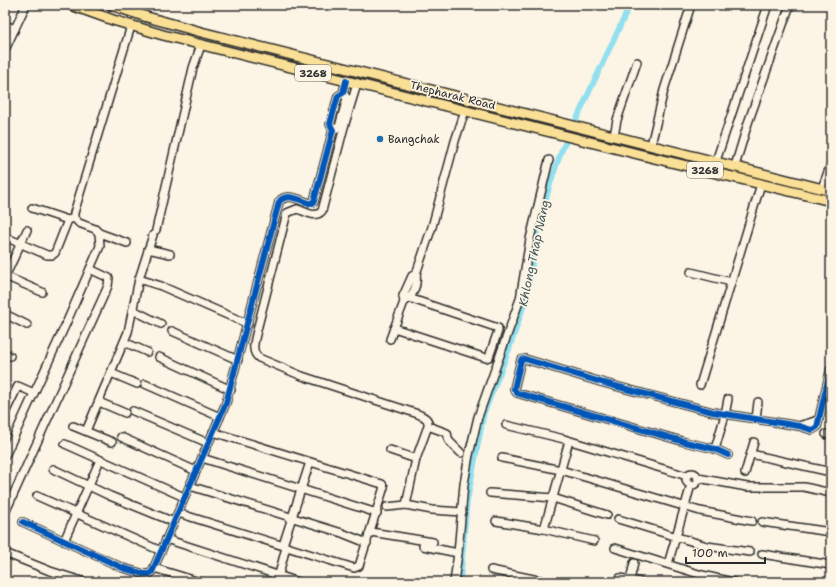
<svg xmlns="http://www.w3.org/2000/svg" width="836" height="587" font-family="'Shantell Sans',sans-serif">
  <rect width="100%" height="100%" fill="#fcf5e5"/>
  <filter id="ink" filterUnits="userSpaceOnUse"><feTurbulence type="fractalNoise" baseFrequency=".025" numOctaves="2"/><feDisplacementMap in="SourceGraphic" scale="8" xChannelSelector="R" yChannelSelector="G"/><feConvolveMatrix kernelMatrix="1 2 1 2 8 2 1 2 1" color-interpolation-filters="sRGB"/></filter>
  <g filter="url(#ink)">
    <g fill="none" stroke-linecap="round" stroke-linejoin="round">
      <polyline stroke="#91dfef" stroke-width="5.5" points="460,582 467,502 484,413 510,347 527,296 537,233 549,188 561,152 630,5"/>
      <g stroke="#2b2b2b" stroke-width="10">
        <g id="minor">
          <polyline points="5,25 15,29"/>
          <polyline points="5,50 25,7"/>
          <path d="M357,84L344,127L322,211C315,219 305,211 297,209L287,213L257,330C255,340 250,351 259,358L302,376L418,414C424,417 429,418 428,426L416,459L406,505"/>
          <polyline points="333,130 339,127 347,98 343,93"/>
          <polyline points="614,136 617,120 637,62"/>
          <polyline points="651,145 664,90 691,5"/>
          <polyline points="716,161 768,5"/>
          <polyline points="735,166 748,123 790,5"/>
          <polyline points="822,188 831,164"/>
          <polyline points="32,208 68,220"/>
          <polyline points="156,230 193,68 201,45"/>
          <polyline points="5,237 47,255 52,255 55,253 68,220 74,218"/>
          <polyline points="127,243 99,233 95,229 79,223 74,218 74,213 131,26"/>
          <polyline points="148,249 170,254"/>
          <polyline points="691,272 731,282"/>
          <polyline points="5,276 42,292"/>
          <polyline points="5,277 27,230"/>
          <polyline points="139,279 161,286 248,324"/>
          <path d="M404,302C413,297 418,285 416,274L432,227L455,141L465,111"/>
          <polyline points="133,310 161,324"/>
          <polyline points="5,314 27,325"/>
          <polyline points="394,328 486,358 489,357 498,331 498,328 403,296"/>
          <polyline points="172,331 238,360"/>
          <polyline points="390,339 404,302 403,296 412,276 416,274"/>
          <polyline points="124,342 147,352"/>
          <polyline points="5,353 10,356"/>
          <polyline points="159,357 231,390"/>
          <polyline points="111,373 137,384"/>
          <polyline points="145,384 220,417"/>
          <polyline points="700,385 761,184"/>
          <polyline points="99,402 125,413"/>
          <polyline points="133,411 208,443"/>
          <polyline points="5,413 18,386 34,393"/>
          <polyline points="756,419 758,402"/>
          <polyline points="506,425 564,439 687,476"/>
          <polyline points="73,426 112,442"/>
          <polyline points="428,426 447,433 449,441 461,453"/>
          <path d="M799,426C806,423 813,423 819,419"/>
          <polyline points="86,431 128,332 139,279 153,235"/>
          <polyline points="826,434 831,435"/>
          <polyline points="121,437 196,471"/>
          <polyline points="65,444 184,497"/>
          <polyline points="715,449 725,415 728,399"/>
          <polyline points="390,450 416,459"/>
          <polyline points="751,454 831,472"/>
          <polyline points="728,455 715,449 685,442 517,393 514,389 521,360 525,359 604,383 713,412 799,426 812,430 817,427 831,368"/>
          <polyline points="5,456 65,326 100,246 99,233"/>
          <polyline points="202,458 377,513"/>
          <polyline points="502,458 561,470 700,511 752,521"/>
          <polyline points="53,469 110,496 174,522"/>
          <circle cx="692" cy="479" r="6"/>
          <polyline points="745,473 754,442"/>
          <polyline points="698,478 747,487 804,487 831,493"/>
          <polyline points="190,486 342,533 367,543"/>
          <polyline points="490,493 553,498 607,515"/>
          <polyline points="37,496 161,551"/>
          <polyline points="387,507 406,505 432,510 462,512"/>
          <polyline points="5,513 108,286 109,278 90,269"/>
          <polyline points="178,513 354,568 359,566 384,487 382,484 213,432"/>
          <polyline points="618,519 707,546 750,552"/>
          <polyline points="496,521 544,529 594,541"/>
          <path d="M23,522L123,568L144,574H149L152,572L226,403L279,202C286,192 300,200 309,203H313L314,201L333,130L330,124L338,96L343,93L346,81"/>
          <polyline points="762,522 831,532"/>
          <polyline points="544,529 569,441"/>
          <polyline points="371,532 433,542"/>
          <polyline points="166,539 299,582"/>
          <polyline points="64,541 100,460"/>
          <polyline points="283,545 310,462"/>
          <polyline points="423,546 458,553"/>
          <polyline points="615,548 702,575 733,582"/>
          <polyline points="5,553 50,571 85,582"/>
          <polyline points="762,554 831,565"/>
          <polyline points="668,564 691,485"/>
          <polyline points="154,568 200,582"/>
          <polyline points="491,570 548,582"/>
          <polyline points="620,578 640,582"/>
          <polyline points="630,580 634,563"/>
          <polyline points="277,582 286,547"/>
          <polyline points="454,582 458,553 464,484 469,455 478,417 520,299 530,239 549,160"/>
        </g>
      </g>
      <g stroke="#2b2b2b" stroke-width="12">
        <g id="major">
          <polyline points="71,5 113,20 163,35 650,157 831,201"/>
          <polyline points="111,5 147,17 201,32 831,191"/>
        </g>
      </g>
      <use href="#minor" stroke="#fcf5e5" stroke-width="7"/>
      <use href="#major" stroke="#fadf96" stroke-width="9"/>
      <g stroke="#fcf5e5" stroke-width="8">
        <g id="cycleway">
          <polyline points="728,455 715,449 685,442 517,393 514,389 521,360 525,359 604,383 713,412 799,426 812,430 817,427 831,368"/>
          <path d="M23,522L123,568L144,574H149L152,572L226,403L279,202C286,192 300,200 309,203H313L314,201L333,130L330,124L338,96L343,93L346,81"/>
        </g>
      </g>
      <use href="#cycleway" stroke="#0057b8" stroke-width="6"/>
    </g>
  </g>
  <circle fill="#1f6fb2" stroke="#fcf5e5" stroke-width="1.5" cx="380" cy="139" r="4"/>
  <g text-anchor="middle" stroke-width="3.5" stroke-linejoin="round" paint-order="stroke">
    <g fill="#fcf5e5" stroke="#6a6863" stroke-width="1">
      <rect x="295" y="65" width="36" height="16" rx="3"/>
      <rect x="687" y="162" width="36" height="16" rx="3"/>
    </g>
    <g font-size="10" font-weight="bold" fill="#2b2b2b">
      <text x="313" y="77">3268</text>
      <text x="705" y="174">3268</text>
    </g>
    <g font-size="11" fill="#2b2b2b" stroke="#fcf5e5">
      <text transform="translate(453 95) rotate(14)" y="4">Thepharak Road</text>
    </g>
    <g font-size="11" fill="#2b2b2b" stroke="#fcf5e5" text-anchor="start">
      <text x="388" y="143">Bangchak</text>
    </g>
    <g font-size="12" font-style="italic" fill="#44585c" stroke="#fcf5e5">
      <text transform="translate(534 253) rotate(-78)" y="4">Khlong Thap Nang</text>
    </g>
  </g>
  <rect width="836" height="587" fill="none" stroke="#fcf5e5" stroke-width="20"/>
  <rect x="10" y="10" width="816" height="567" fill="none" stroke="#2b2b2b" stroke-width="1.5" filter="url(#ink)"/>
  <path d="M686 557v6h79v-6" fill="none" stroke="#2b2b2b" stroke-width="2"/>
  <text x="692" y="557" font-size="12" fill="#2b2b2b" stroke="#fcf5e5" stroke-width="3" paint-order="stroke">100 m</text>
</svg>
